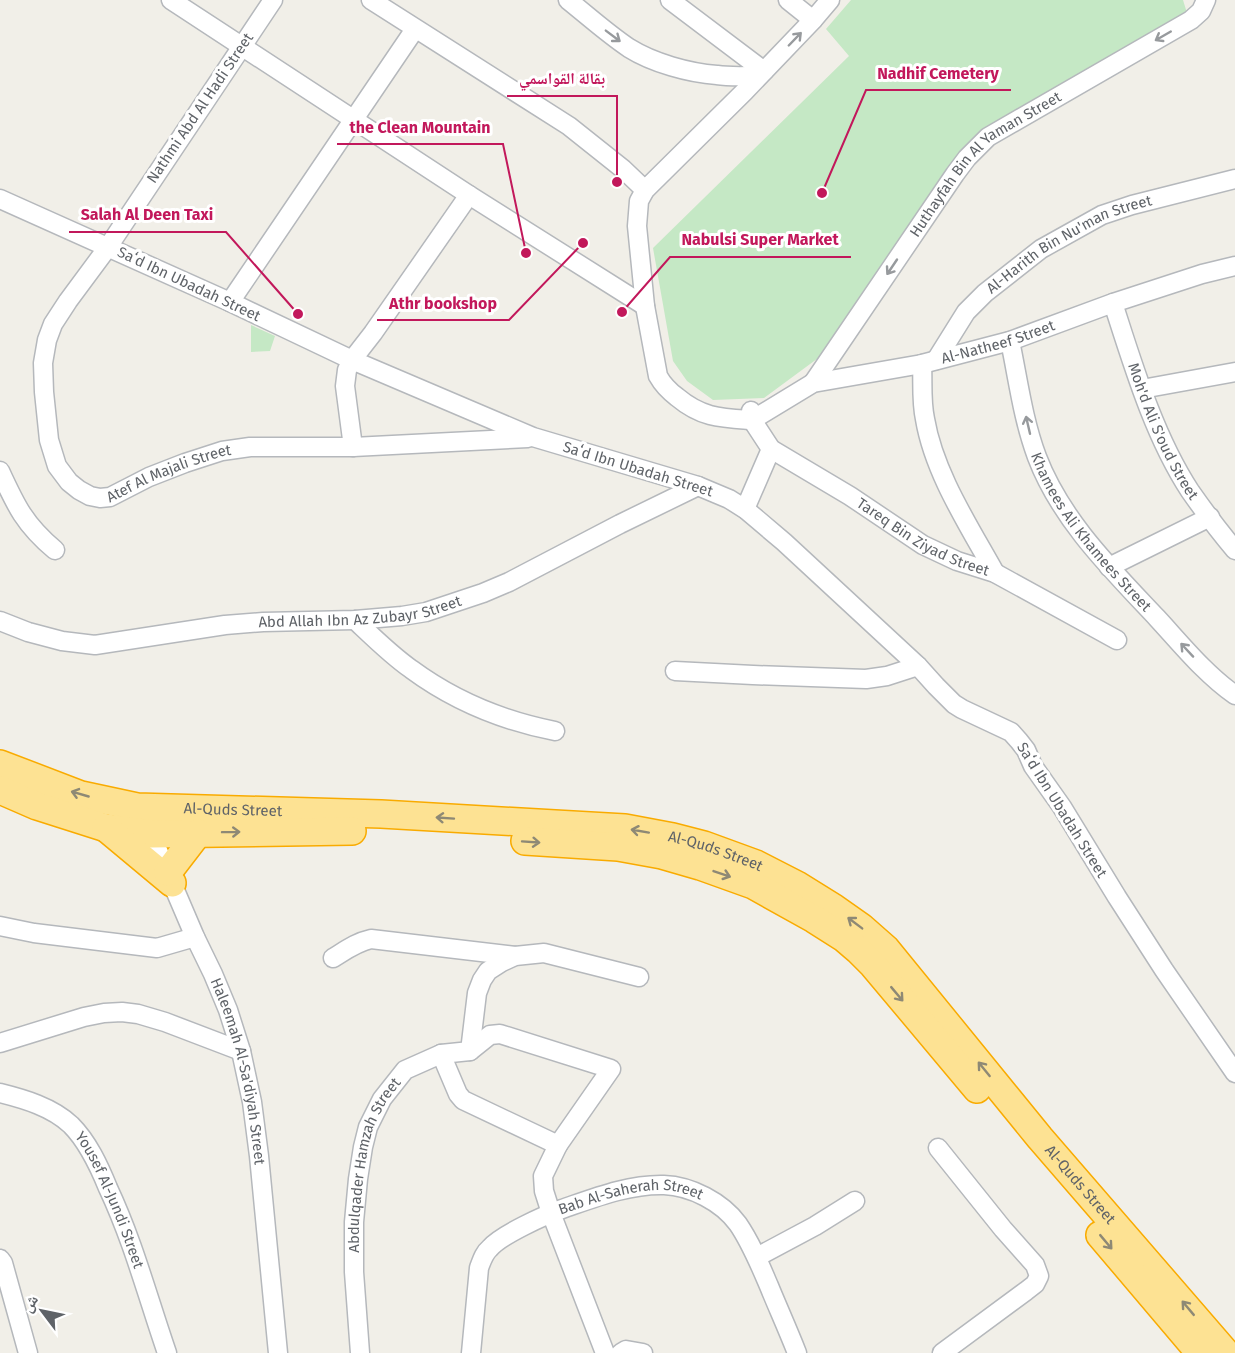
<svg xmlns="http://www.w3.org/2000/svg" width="1235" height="1353" font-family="'Fira Sans','Noto Naskh Arabic',sans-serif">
  <rect width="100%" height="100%" fill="#f1efe8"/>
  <g fill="#c5e8c5">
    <polygon points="851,0 1183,0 1187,13 973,139 825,353 764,398 713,400 687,381 673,361 653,248 849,56 826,29"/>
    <polygon points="251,325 275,336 270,351 251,352"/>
  </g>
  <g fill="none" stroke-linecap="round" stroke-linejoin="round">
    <g stroke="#b5b8bc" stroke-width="21">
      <g id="minor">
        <polyline points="171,0 469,195 645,306"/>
        <path id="s1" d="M273,0L108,247L68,301L53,324L47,340L43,363L44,392L49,440L57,466L69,482L79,490L90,496L100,498L110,497L149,477L185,463L222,451L250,447H353L528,438"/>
        <polyline points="371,0 569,126 623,169 645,190"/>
        <path d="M568,0C588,16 608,34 629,48C653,63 689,73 717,75C730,77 745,76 758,76"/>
        <polyline points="670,0 764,71"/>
        <polyline points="788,0 813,20"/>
        <polyline points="0,199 230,302 352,360 533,437 698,486 729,499 745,509 784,542 918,666 936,686 954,704 962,709 1011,732 1019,741 1026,750 1033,766 1062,807 1117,897 1164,970 1235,1073"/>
        <polyline points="230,302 415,29"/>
        <path id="s2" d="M1113,303C1133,365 1154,436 1190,491C1204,511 1219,531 1235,550"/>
        <path id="s3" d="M1010,341C1018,379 1023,420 1037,457C1061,520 1111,569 1157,618C1181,644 1205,674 1235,695"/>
        <path id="s4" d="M936,360L966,312L985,293L1041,249L1102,215L1132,205L1235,179"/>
        <path d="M922,364C923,382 921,401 925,419C934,473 969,526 995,573"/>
        <path id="s5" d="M813,383L955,174L967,158L988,137L1191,20L1201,11L1206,0"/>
        <polyline points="1142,389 1235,372"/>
        <path id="s6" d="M751,411L752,420L771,449L850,496L923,545L957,561L995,573L1117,640"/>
        <path d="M752,420C721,418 702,418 677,397C669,391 663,385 658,376L645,306L637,226L639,201L645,190L745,91L813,20L830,0"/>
        <path id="s7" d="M752,420L813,383L922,364L1010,341L1113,303L1202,274L1235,266"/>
        <polyline points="353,447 345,386 347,370 352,360 373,333 469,195"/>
        <path d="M0,471C16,506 25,525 55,550"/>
        <polyline points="745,509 771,449"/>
        <polyline points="1109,567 1210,517"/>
        <path d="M355,620C373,637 391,655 411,669C453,700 504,721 555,731"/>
        <path id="s8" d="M0,621L28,632L62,641L95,645L225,625L263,622L355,620L402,616L426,612L483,593L509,582L620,524L698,486"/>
        <polyline points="675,671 753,675 866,679 887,676 918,666"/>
        <path id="s9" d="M148,827L195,937L213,974L228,1010L241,1051L252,1102L259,1156L278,1353"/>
        <polyline points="0,926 34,933 157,948 195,937"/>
        <path d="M333,958C346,950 357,942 371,939L515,956"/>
        <polyline points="0,1043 84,1017 104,1013 122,1012 138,1014 165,1022 241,1051"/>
        <polyline points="470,1051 490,1035 500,1034 611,1069 558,1145"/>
        <polyline points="441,1054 458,1094 463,1100 558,1145 543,1176 544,1191 551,1213 605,1353"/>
        <path id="s10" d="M0,1093C24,1099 52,1107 71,1125C88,1142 99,1166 108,1188C133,1241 148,1298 167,1353"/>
        <polyline points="938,1148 1003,1229 1035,1265 1039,1276 1035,1284 1026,1291 942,1353"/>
        <polyline points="757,1257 815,1226 855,1201"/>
        <polyline points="0,1259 3,1263 28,1353"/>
        <path id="s11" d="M360,1353L354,1272V1222L358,1179L363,1147L368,1127L382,1099L405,1070L441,1054L470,1051L477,993L482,980L488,971L502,962L515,956L544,953L639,977"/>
        <path id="s12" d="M471,1353L479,1268C482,1260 484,1253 490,1248C501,1235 545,1215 562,1209C594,1198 629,1184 664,1185C691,1186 722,1202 738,1224C751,1243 760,1265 769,1286C778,1308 788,1330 797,1353"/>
        <polyline points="621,1353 626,1350 643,1353"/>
      </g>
    </g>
    <g stroke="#f9ab00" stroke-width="30">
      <g id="highway">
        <path id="s13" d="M0,764L81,795L137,807L381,814L625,828L673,837L704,845L756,864L797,885L834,908L861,927L886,949L1040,1138L1226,1353"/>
        <polyline points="0,790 37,806 106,828 152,834 352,831"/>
        <polyline points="106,828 172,883"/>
        <polyline points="525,841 618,847 662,855 700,866 753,885 814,919 844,938 858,950 873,965 977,1089"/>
        <polyline points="168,872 198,833"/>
        <polyline points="1100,1235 1200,1353"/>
      </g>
    </g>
    <use href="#minor" stroke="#fff" stroke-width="18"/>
    <use href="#highway" stroke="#fde293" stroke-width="27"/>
  </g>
  <defs><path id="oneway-shaft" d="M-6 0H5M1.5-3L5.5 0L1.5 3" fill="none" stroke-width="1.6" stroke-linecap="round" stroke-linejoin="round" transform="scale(1.5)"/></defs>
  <g stroke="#979a9d">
    <use href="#oneway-shaft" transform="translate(613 36) rotate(37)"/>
    <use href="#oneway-shaft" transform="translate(1163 36) rotate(150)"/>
    <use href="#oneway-shaft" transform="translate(795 39) rotate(-46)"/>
    <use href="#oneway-shaft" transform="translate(892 267) rotate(124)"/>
    <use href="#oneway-shaft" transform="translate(1028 425) rotate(-103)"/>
    <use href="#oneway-shaft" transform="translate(1187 650) rotate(-133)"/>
  </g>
  <g stroke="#8e8975">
    <use href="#oneway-shaft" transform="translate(80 794) rotate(-164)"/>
    <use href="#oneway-shaft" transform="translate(445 818) rotate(-176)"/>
    <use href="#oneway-shaft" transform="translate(640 831) rotate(-170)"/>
    <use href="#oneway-shaft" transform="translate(231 832) rotate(-1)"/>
    <use href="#oneway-shaft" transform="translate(531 842) rotate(4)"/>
    <use href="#oneway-shaft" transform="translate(722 874) rotate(19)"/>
    <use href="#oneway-shaft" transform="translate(855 923) rotate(-143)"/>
    <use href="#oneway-shaft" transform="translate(897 994) rotate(50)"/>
    <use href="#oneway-shaft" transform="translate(984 1069) rotate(-129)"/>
    <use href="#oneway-shaft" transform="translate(1106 1242) rotate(50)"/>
    <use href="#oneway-shaft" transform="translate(1188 1308) rotate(-130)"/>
  </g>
  <g text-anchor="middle" stroke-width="6" stroke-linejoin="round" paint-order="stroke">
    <g font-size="15" fill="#5f6368" stroke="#fff">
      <text transform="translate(200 108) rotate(-56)" y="5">Nathmi Abd Al Hadi Street</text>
      <text dy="5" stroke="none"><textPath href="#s5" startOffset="282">Huthayfah Bin Al Yaman Street</textPath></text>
      <text dy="5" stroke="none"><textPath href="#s4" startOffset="182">Al-Harith Bin Nu'man Street</textPath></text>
      <text transform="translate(189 284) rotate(25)" y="5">Saʻd Ibn Ubadah Street</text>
      <text dy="5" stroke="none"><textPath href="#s7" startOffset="261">Al-Natheef Street</textPath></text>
      <text dy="5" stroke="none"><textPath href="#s2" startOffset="138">Moh'd Ali S'oud Street</textPath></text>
      <text transform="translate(638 469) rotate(17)" y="5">Saʻd Ibn Ubadah Street</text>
      <text dy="5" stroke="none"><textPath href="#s1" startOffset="666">Atef Al Majali Street</textPath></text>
      <text dy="5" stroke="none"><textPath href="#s3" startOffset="212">Khamees Ali Khamees Street</textPath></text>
      <text dy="5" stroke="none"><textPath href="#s6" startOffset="220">Tareq Bin Ziyad Street</textPath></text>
      <text dy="5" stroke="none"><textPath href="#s8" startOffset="366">Abd Allah Ibn Az Zubayr Street</textPath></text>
      <text dy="5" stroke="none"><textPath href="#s13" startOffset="240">Al-Quds Street</textPath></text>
      <text transform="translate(1062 810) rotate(58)" y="5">Saʻd Ibn Ubadah Street</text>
      <text dy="5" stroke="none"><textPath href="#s13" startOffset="726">Al-Quds Street</textPath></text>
      <text dy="5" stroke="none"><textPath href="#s9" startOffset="262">Haleemah Al-Sa'diyah Street</textPath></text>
      <text dy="5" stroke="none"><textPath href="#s11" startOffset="192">Abdulqader Hamzah Street</textPath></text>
      <text dy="5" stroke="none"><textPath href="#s13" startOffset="1230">Al-Quds Street</textPath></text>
      <text dy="5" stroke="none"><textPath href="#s10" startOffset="164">Yousef Al-Jundi Street</textPath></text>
      <text dy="5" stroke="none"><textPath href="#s12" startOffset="262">Bab Al-Saherah Street</textPath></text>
    </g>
  </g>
  <path fill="none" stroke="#c2185b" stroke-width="2" d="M822 193L866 90H1011M617 182L617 96H507M526 253L503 144H337M298 314L226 232H69M622 312L670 257H851M583 243L509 320H377"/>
  <g fill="#c2185b" stroke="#fff" stroke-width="2">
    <circle cx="822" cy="193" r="6"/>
    <circle cx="617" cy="182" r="6"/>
    <circle cx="526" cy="253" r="6"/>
    <circle cx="298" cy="314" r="6"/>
    <circle cx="622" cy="312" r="6"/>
    <circle cx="583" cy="243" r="6"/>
  </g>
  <g font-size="16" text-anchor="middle" font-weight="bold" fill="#c2185b" stroke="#fff" stroke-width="6" stroke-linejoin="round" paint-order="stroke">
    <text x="938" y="79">Nadhif Cemetery</text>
    <text x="562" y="84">بقالة القواسمي</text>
    <text x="420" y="133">the Clean Mountain</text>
    <text x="147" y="220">Salah Al Deen Taxi</text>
    <text x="760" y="245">Nabulsi Super Market</text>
    <text x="443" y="309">Athr bookshop</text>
  </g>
  <g transform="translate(42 1311) rotate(302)" stroke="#ffffff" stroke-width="4.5" paint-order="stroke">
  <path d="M0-4.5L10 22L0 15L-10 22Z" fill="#5f6368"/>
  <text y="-9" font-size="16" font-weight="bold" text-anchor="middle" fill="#5f6368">ش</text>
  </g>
</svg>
